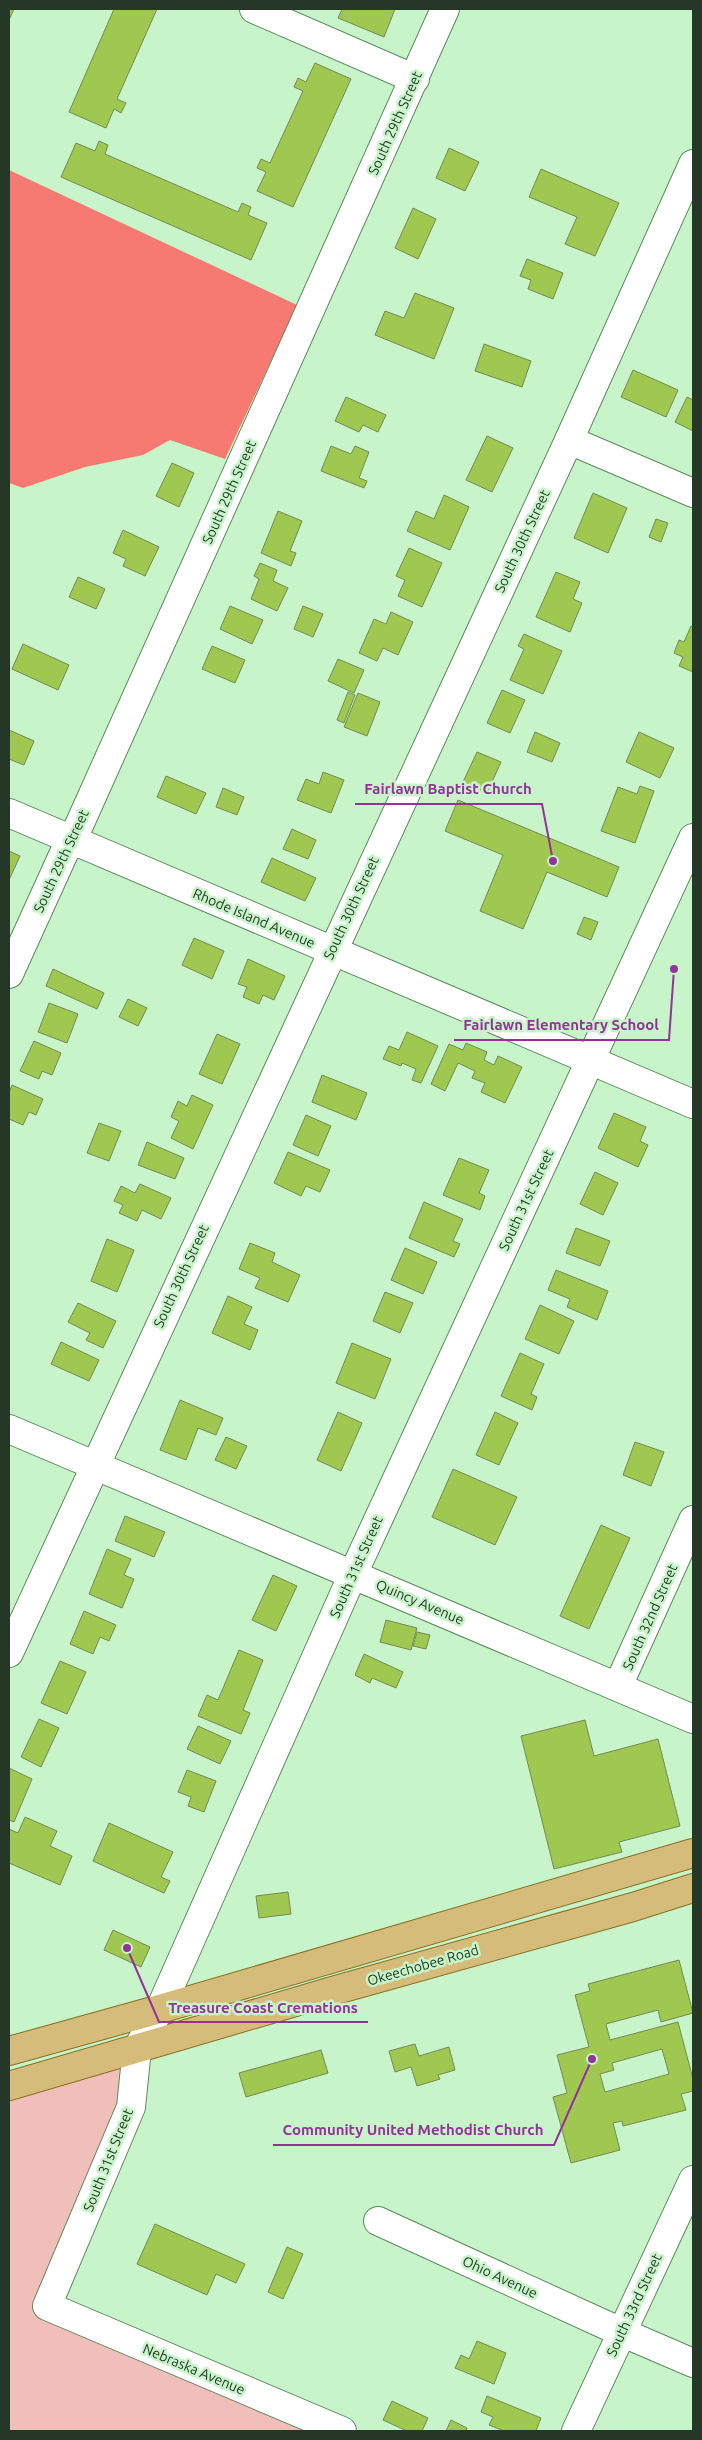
<svg xmlns="http://www.w3.org/2000/svg" width="702" height="2440" font-family="Ubuntu,sans-serif">
  <rect width="100%" height="100%" fill="#c7f5c9"/>
  <polygon fill="#f0bfb9" points="126,2063 121,2105 34,2313 314,2431 9,2431 9,2097"/>
  <polygon fill="#f67a71" points="9,170 297,305 225,459 170,440 143,455 85,467 23,488 9,483"/>
  <g fill="#9fc851" stroke="#758855" fill-rule="evenodd">
    <polygon points="9,9 14,9 9,20"/>
    <polygon points="114,9 157,9 117,99 126,103 121,113 114,109 106,128 69,112"/>
    <polygon points="342,9 395,9 384,37 338,18"/>
    <polygon points="315,63 351,79 293,207 257,191 266,172 257,168 261,159 270,163 303,91 294,87 298,78 306,82"/>
    <polygon points="99,141 108,145 105,154 238,212 242,203 251,207 248,215 267,223 251,260 61,177 76,143 95,151"/>
    <polygon points="449,148 479,162 465,191 436,178"/>
    <polygon points="541,169 619,203 595,256 565,244 577,217 529,197"/>
    <polygon points="413,208 436,219 418,259 395,248"/>
    <polygon points="527,259 563,273 553,299 528,289 531,280 520,276"/>
    <polygon points="415,293 454,308 434,359 375,335 385,311 404,318"/>
    <polygon points="484,344 531,361 522,387 475,371"/>
    <polygon points="633,370 678,390 666,417 621,397"/>
    <polygon points="346,397 386,415 378,432 363,425 359,432 335,421"/>
    <polygon points="687,397 693,400 693,431 675,422"/>
    <polygon points="487,436 513,448 492,492 466,480"/>
    <polygon points="331,446 351,454 355,446 369,452 359,478 367,481 364,488 321,471"/>
    <polygon points="172,463 194,473 179,507 156,496"/>
    <polygon points="593,493 627,508 608,553 574,538"/>
    <polygon points="444,495 469,507 450,550 407,531 416,511 434,519"/>
    <polygon points="278,511 302,521 290,551 296,553 291,566 261,553"/>
    <polygon points="656,519 668,523 661,542 649,537"/>
    <polygon points="123,530 159,547 145,576 123,566 126,559 113,553"/>
    <polygon points="409,548 442,563 422,607 398,596 405,580 396,576"/>
    <polygon points="260,563 277,570 273,581 288,588 277,611 251,599 259,579 254,576"/>
    <polygon points="556,572 580,582 573,599 582,603 570,632 536,617"/>
    <polygon points="78,577 105,589 96,609 69,597"/>
    <polygon points="230,606 263,620 252,644 220,629"/>
    <polygon points="303,606 323,614 313,637 294,629"/>
    <polygon points="391,612 413,622 398,655 383,648 377,661 359,653 374,619 386,624"/>
    <polygon points="691,626 693,627 693,672 679,666 683,657 674,653 679,640 684,642"/>
    <polygon points="524,634 562,651 543,694 510,680 524,649 518,646"/>
    <polygon points="23,644 69,665 58,690 12,669"/>
    <polygon points="212,646 245,660 235,683 202,669"/>
    <polygon points="338,659 364,670 354,693 328,681"/>
    <polygon points="502,690 525,700 510,733 487,723"/>
    <polygon points="348,692 355,695 344,723 337,720"/>
    <polygon points="358,693 380,702 367,736 344,727"/>
    <polygon points="9,730 34,741 24,765 9,759"/>
    <polygon points="535,732 560,743 552,762 527,752"/>
    <polygon points="639,732 674,748 660,778 626,762"/>
    <polygon points="477,752 501,762 487,793 463,782"/>
    <polygon points="323,772 344,780 331,813 297,800 306,779 319,784"/>
    <polygon points="166,776 206,793 196,814 157,797"/>
    <polygon points="640,786 654,791 635,843 601,831 618,787 637,794"/>
    <polygon points="223,788 244,797 237,815 216,807"/>
    <polygon points="458,800 619,867 607,897 547,872 523,929 480,911 503,855 445,831"/>
    <polygon points="292,829 316,840 308,859 283,849"/>
    <polygon points="9,851 20,856 9,880"/>
    <polygon points="272,858 316,878 305,901 261,882"/>
    <polygon points="584,917 598,922 591,940 577,934"/>
    <polygon points="194,938 224,951 212,979 182,965"/>
    <polygon points="248,959 285,976 274,1000 263,995 259,1004 243,997 247,987 238,984"/>
    <polygon points="53,969 104,993 97,1009 46,986"/>
    <polygon points="128,999 147,1008 138,1026 119,1017"/>
    <polygon points="49,1003 78,1014 67,1043 38,1032"/>
    <polygon points="407,1032 438,1046 421,1083 412,1080 416,1069 402,1063 401,1066 383,1059 389,1046 399,1050"/>
    <polygon points="217,1034 240,1044 222,1084 199,1074"/>
    <polygon points="34,1041 61,1053 52,1075 42,1071 39,1079 20,1071"/>
    <polygon points="466,1043 487,1052 484,1060 494,1065 498,1056 522,1067 505,1103 481,1092 485,1083 472,1078 475,1071 458,1063 445,1091 431,1084 449,1044 463,1050"/>
    <polygon points="322,1075 367,1093 356,1120 312,1102"/>
    <polygon points="12,1085 43,1099 36,1115 29,1112 23,1125 9,1119 9,1093"/>
    <polygon points="192,1095 213,1105 193,1149 171,1138 179,1121 171,1117 178,1101 187,1106"/>
    <polygon points="614,1113 646,1127 640,1141 648,1145 638,1167 598,1148"/>
    <polygon points="306,1115 331,1126 318,1156 293,1145"/>
    <polygon points="99,1123 121,1131 109,1161 87,1153"/>
    <polygon points="147,1142 184,1158 175,1179 138,1165"/>
    <polygon points="288,1152 330,1170 320,1192 306,1186 301,1196 274,1183"/>
    <polygon points="459,1158 489,1170 479,1193 485,1196 480,1210 443,1195"/>
    <polygon points="595,1172 618,1183 603,1215 580,1204"/>
    <polygon points="140,1184 171,1198 161,1219 142,1210 137,1221 119,1213 123,1205 114,1201 121,1186 135,1193"/>
    <polygon points="424,1202 463,1219 453,1241 460,1244 454,1257 409,1238"/>
    <polygon points="576,1228 610,1241 600,1266 566,1253"/>
    <polygon points="107,1239 134,1250 117,1292 91,1281"/>
    <polygon points="250,1243 275,1253 272,1262 300,1275 288,1302 255,1288 260,1278 239,1269"/>
    <polygon points="405,1248 437,1262 423,1294 391,1280"/>
    <polygon points="556,1270 608,1291 597,1320 567,1307 570,1299 548,1290"/>
    <polygon points="385,1292 413,1303 400,1333 373,1321"/>
    <polygon points="228,1296 252,1307 244,1324 258,1330 250,1350 212,1333"/>
    <polygon points="78,1303 116,1321 103,1348 86,1340 90,1333 68,1322"/>
    <polygon points="540,1305 574,1321 559,1354 525,1339"/>
    <polygon points="61,1342 99,1360 89,1381 51,1364"/>
    <polygon points="352,1343 391,1359 375,1399 336,1383"/>
    <polygon points="520,1353 544,1364 531,1394 537,1397 532,1410 501,1396"/>
    <polygon points="180,1400 223,1418 216,1435 198,1428 186,1460 160,1450"/>
    <polygon points="338,1412 362,1423 341,1471 317,1460"/>
    <polygon points="495,1412 518,1423 499,1465 476,1455"/>
    <polygon points="226,1437 247,1446 236,1469 215,1460"/>
    <polygon points="635,1442 664,1452 651,1486 623,1475"/>
    <polygon points="453,1469 517,1497 495,1545 432,1517"/>
    <polygon points="125,1516 165,1532 154,1557 115,1541"/>
    <polygon points="601,1525 630,1538 589,1629 560,1616"/>
    <polygon points="107,1549 131,1559 124,1575 134,1579 122,1608 89,1594"/>
    <polygon points="273,1575 297,1586 276,1631 252,1620"/>
    <polygon points="84,1611 116,1625 109,1641 100,1637 93,1654 70,1644"/>
    <polygon points="386,1620 417,1628 411,1650 380,1642"/>
    <polygon points="417,1632 430,1635 426,1649 413,1646"/>
    <polygon points="239,1650 263,1660 243,1710 250,1713 241,1734 198,1716 207,1695 218,1700"/>
    <polygon points="364,1654 403,1672 396,1688 372,1678 370,1683 355,1675"/>
    <polygon points="60,1661 86,1672 67,1714 41,1703"/>
    <polygon points="39,1719 59,1728 41,1767 21,1757"/>
    <polygon points="585,1720 594,1756 658,1739 680,1826 619,1842 622,1852 554,1869 521,1736"/>
    <polygon points="198,1726 231,1741 220,1764 187,1749"/>
    <polygon points="9,1768 32,1779 14,1822 9,1820"/>
    <polygon points="187,1770 216,1781 204,1812 188,1806 191,1797 178,1792"/>
    <polygon points="25,1817 57,1831 50,1846 72,1856 60,1885 9,1863 9,1829 18,1833"/>
    <polygon points="109,1823 173,1852 161,1877 170,1881 164,1893 93,1861"/>
    <polygon points="288,1892 291,1914 259,1918 256,1896"/>
    <polygon points="113,1930 150,1947 141,1967 104,1950"/>
    <path d="M679,1960L693,2013L661,2022L658,2010L606,2024L610,2040L678,2022L693,2079V2091L681,2094L686,2110L623,2126L622,2121L613,2123L620,2150L571,2163L553,2097L567,2093L557,2055L589,2047L575,1995L590,1991L588,1984ZM662,2049L669,2074L605,2092L600,2074L614,2070L612,2063Z"/>
    <polygon points="415,2044 419,2056 449,2047 455,2070 438,2075 440,2079 417,2086 411,2067 395,2072 389,2051"/>
    <polygon points="321,2050 328,2073 246,2097 239,2073"/>
    <polygon points="155,2224 245,2264 236,2283 216,2274 207,2295 137,2264"/>
    <polygon points="287,2247 303,2254 283,2299 268,2292"/>
    <polygon points="477,2341 506,2353 494,2384 455,2368 461,2355 469,2359"/>
    <polygon points="487,2396 541,2418 536,2431 504,2431 489,2425 493,2417 481,2412"/>
    <polygon points="392,2401 428,2418 422,2431 407,2431 383,2420"/>
    <polygon points="451,2420 467,2428 466,2431 446,2431"/>
  </g>
  <g fill="none" stroke-linecap="round" stroke-linejoin="round">
    <g stroke="#5e8860" stroke-width="30">
      <g id="minor">
        <polyline points="254,9 415,79"/>
        <polyline points="569,440 693,493"/>
        <polyline points="9,813 693,1104"/>
        <polyline points="9,974 64,853 72,841 445,9"/>
        <polyline points="9,1429 693,1719"/>
        <polyline points="9,1653 569,440 693,164"/>
        <polyline points="618,1686 693,1520"/>
        <polyline points="378,2221 621,2332 693,2363"/>
        <polyline points="342,2431 47,2306 131,2107 137,2049 160,2009 353,1574 693,838"/>
        <polyline points="576,2431 693,2180"/>
      </g>
    </g>
    <g stroke="#867123" stroke-width="30">
      <g id="major">
        <polyline points="9,2051 160,2009 693,1853"/>
        <polyline points="9,2086 336,1990 633,1907 693,1888"/>
      </g>
    </g>
    <use href="#minor" stroke="#fff" stroke-width="28"/>
    <use href="#major" stroke="#d6bc7a" stroke-width="28"/>
  </g>
  <g text-anchor="middle" stroke-width="5" stroke-linejoin="round" paint-order="stroke">
    <g font-size="14" fill="#253726" stroke="#c7f5c9">
      <text transform="translate(395 123) rotate(-66)" y="5">South 29th Street</text>
      <text transform="translate(229 492) rotate(-66)" y="5">South 29th Street</text>
      <text transform="translate(522 541) rotate(-65)" y="5">South 30th Street</text>
      <text transform="translate(61 861) rotate(-65)" y="5">South 29th Street</text>
      <text transform="translate(351 908) rotate(-65)" y="5">South 30th Street</text>
      <text transform="translate(254 918) rotate(23)" y="5">Rhode Island Avenue</text>
      <text transform="translate(526 1200) rotate(-65)" y="5">South 31st Street</text>
      <text transform="translate(181 1276) rotate(-65)" y="5">South 30th Street</text>
      <text transform="translate(356 1567) rotate(-66)" y="5">South 31st Street</text>
      <text transform="translate(420 1602) rotate(23)" y="5">Quincy Avenue</text>
      <text transform="translate(650 1617) rotate(-66)" y="5">South 32nd Street</text>
      <text transform="translate(423 1965) rotate(-16)" y="5">Okeechobee Road</text>
      <text transform="translate(108 2160) rotate(-68)" y="5">South 31st Street</text>
      <text transform="translate(500 2277) rotate(25)" y="5">Ohio Avenue</text>
      <text transform="translate(634 2305) rotate(-65)" y="5">South 33rd Street</text>
      <text transform="translate(194 2369) rotate(23)" y="5">Nebraska Avenue</text>
    </g>
  </g>
  <path fill="none" stroke="#943299" stroke-width="2" d="M553 861L542 804H355M674 969L669 1040H454M127 1948L159 2022H368M592 2059L554 2145H273"/>
  <g fill="#943299" stroke="#c7f5c9" stroke-width="2">
    <circle cx="553" cy="861" r="5"/>
    <circle cx="674" cy="969" r="5"/>
    <circle cx="127" cy="1948" r="5"/>
    <circle cx="592" cy="2059" r="5"/>
  </g>
  <g font-size="15" text-anchor="middle" font-weight="bold" fill="#943299" stroke="#c7f5c9" stroke-width="5" stroke-linejoin="round" paint-order="stroke">
    <text x="448" y="794">Fairlawn Baptist Church</text>
    <text x="561" y="1030">Fairlawn Elementary School</text>
    <text x="263" y="2013">Treasure Coast Cremations</text>
    <text x="413" y="2135">Community United Methodist Church</text>
  </g>
  <rect width="702" height="2440" fill="none" stroke="#253726" stroke-width="20"/>
</svg>
